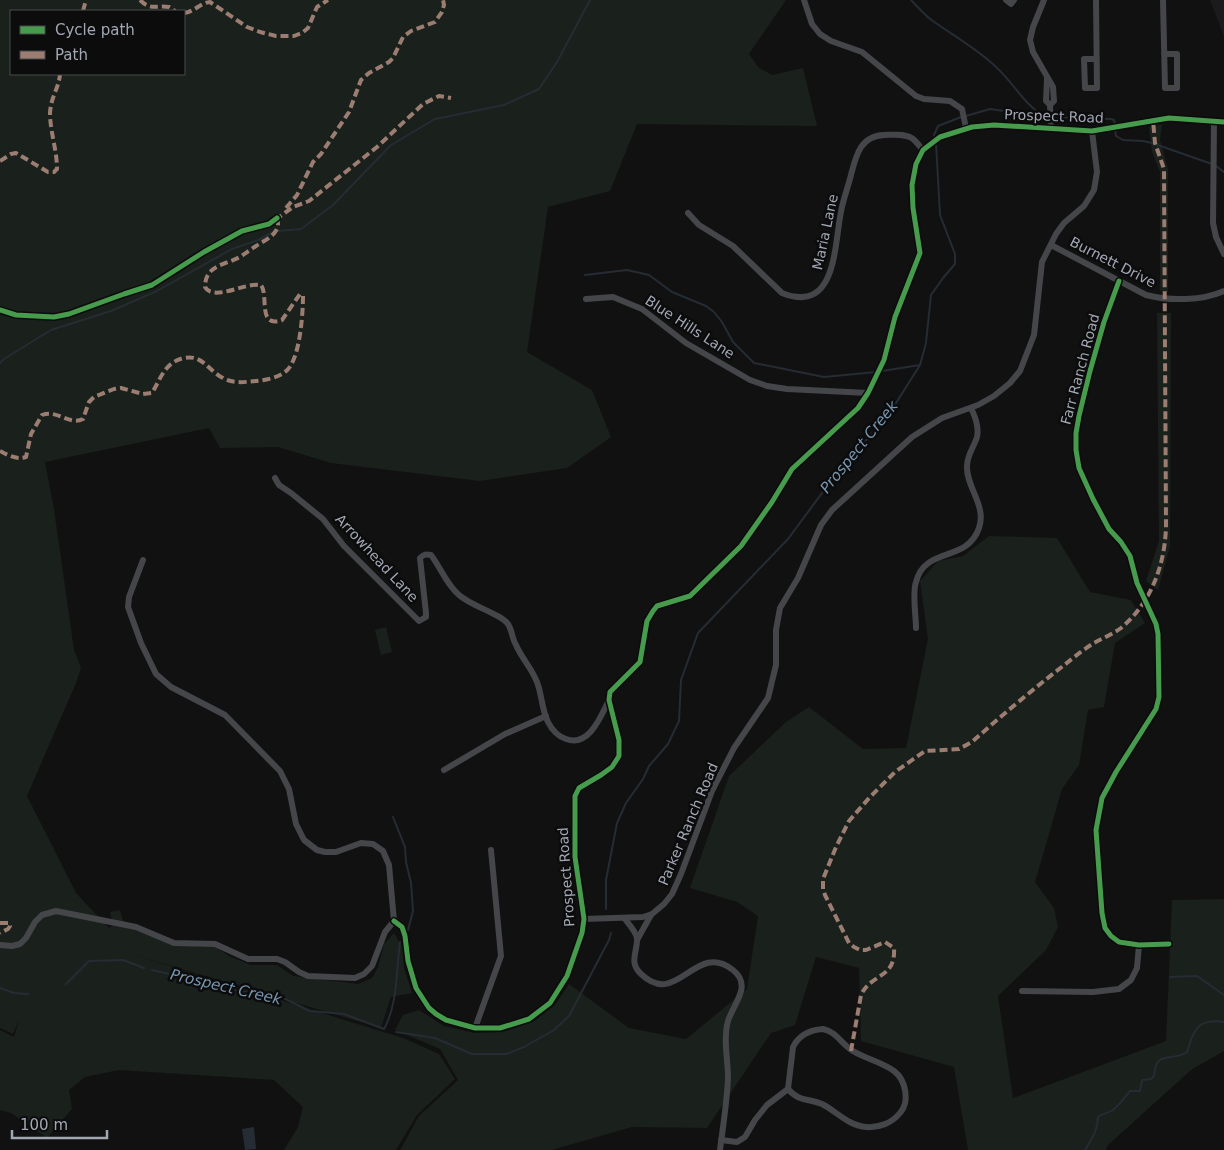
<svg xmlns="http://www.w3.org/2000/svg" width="1224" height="1150" font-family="'DejaVu Sans',sans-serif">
  <rect width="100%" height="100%" fill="#111"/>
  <polygon fill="#1b1b1d" points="1210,0 1224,0 1224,37 1221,29"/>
  <g fill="#1a201b" fill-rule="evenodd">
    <path d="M0,0H786L749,54L759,68L772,75L803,68L817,126L637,124L610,191L548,207L527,352L592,390L611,437L567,468L480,481L331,463L278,447L220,448L209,428L45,462L54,509L74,650L81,668L76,683L27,796L76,893L109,928L113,925L110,912L120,910L124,924L173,945L215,947L231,957L251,965H277L293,976L358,984L372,978L378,967L384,944L394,933L402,947L404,968L412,993L391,997L381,1028L131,954L403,1038L439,1054L455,1079L417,1115L396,1150H284L298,1127L303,1107L274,1080L119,1070L85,1077L69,1090L72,1109L47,1138L11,1113L0,1110V1030L14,1037L19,1020L13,1034L0,1028ZM11,11H184V74H11Z"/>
    <polygon points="1162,124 1160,140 1168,169 1168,292 1160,291 1160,172 1152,152 1149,127"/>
    <polygon points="1157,313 1171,313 1170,546 1158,590 1146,581 1159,541"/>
    <polygon points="989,536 1057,538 1090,592 1131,600 1145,623 1115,643 1104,707 1088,710 1079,765 1062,789 1035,882 1054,908 1058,927 1046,950 998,996 1013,1098 1166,1041 1172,900 1224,899 1224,1051 1191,1070 1107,1146 1106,1150 968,1150 954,1067 861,1041 859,968 816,957 795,1025 771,1033 707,1128 632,1127 552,1150 400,1150 419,1116 458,1080 440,1049 395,1030 403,1015 419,1010 444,1026 475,1033 502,1032 533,1022 555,1005 569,984 629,1028 686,1039 747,989 758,916 737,902 690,888 729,776 786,722 809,707 863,749 906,748 928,639 920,581 938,561 963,556"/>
    <polygon points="386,627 392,652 381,655 375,630"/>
  </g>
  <polygon fill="#252c33" points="254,1127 256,1149 245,1150 242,1129"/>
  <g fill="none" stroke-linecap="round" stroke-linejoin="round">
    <g stroke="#252c33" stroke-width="2">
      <path d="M911,0C918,7 925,16 933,21C954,36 977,49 995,66C1013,82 1023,103 1043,116"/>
      <polyline points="966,116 990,109 1045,117 1111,119 1114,120 1115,125"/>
      <polyline points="1115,130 1116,136 1123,140 1143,141 1152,143 1212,164"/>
      <polyline points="935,138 934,135 938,126 961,117"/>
      <polyline points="1216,166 1224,172"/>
      <polyline points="278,231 301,229 333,205 391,145 435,119 504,105 539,89 557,62 590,0"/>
      <polyline points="585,275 627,270 649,275 672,292 706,306 714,312 722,322 733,342 754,363 824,377 876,372"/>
      <polyline points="0,363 4,359 51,330 111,311 157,291 232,249 258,240 275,231"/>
      <polyline points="882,371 920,365"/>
      <polyline points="393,817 405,847 406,862 411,883 413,911 408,930"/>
      <polyline points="606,909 606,880 617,823 626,803 643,779 649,766 668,744 679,721 681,680 698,633 788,539 842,466 880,425 891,411 920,365 926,343 931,295 943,278 955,264 955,254 940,215 936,143"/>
      <path d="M152,970L238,990L251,994H275L310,1011L344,1014L384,1029C398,1003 396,972 400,942"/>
      <polyline points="1170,977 1197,976 1224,995"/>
      <polyline points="66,984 89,961 123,960 144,968"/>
      <polyline points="0,988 14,993 28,994"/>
      <polyline points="396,1032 435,1038 472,1054 506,1054 524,1047 554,1030 569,1016 609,940 611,933"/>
      <path d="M1085,1150C1091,1140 1098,1130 1098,1117C1102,1113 1107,1114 1113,1110C1119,1105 1125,1097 1130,1091H1140L1142,1080L1151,1079L1154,1076C1156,1049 1170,1063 1187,1052C1194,1030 1197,1018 1224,1022"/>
    </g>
    <g stroke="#45464a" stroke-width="6">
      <polyline points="804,0 812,24 820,34 831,41 862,52 916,96 924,99 950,101 962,109 966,128"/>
      <polyline points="1006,0 1011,4 1014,0"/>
      <polyline points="1044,0 1033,27 1030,40 1033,52 1053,87 1054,101 1050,105"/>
      <polyline points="1096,0 1097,88 1085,88 1084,59 1096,59"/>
      <polyline points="1163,0 1165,88 1177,88 1177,54 1164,54"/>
      <polyline points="1047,79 1046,101 1050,105 1051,129"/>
      <polyline points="1214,122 1213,223 1216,237 1224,254"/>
      <path d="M688,213L699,225L733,246L782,293C837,315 834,245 841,212C843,200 848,187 851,175C856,156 860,136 884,135C893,135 906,133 913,139C917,142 920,147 923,150"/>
      <path d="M1051,245L1146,295C1169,301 1203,301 1224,291"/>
      <polyline points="1119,281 1104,322 1090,371 1079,416 1076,433 1076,450 1079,468 1093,499 1109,529 1121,542 1130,556 1137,583 1156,624 1158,634 1159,697 1156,709 1116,772 1102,798 1096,830 1102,913 1105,928 1111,936 1119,942 1139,945 1169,944"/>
      <polyline points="586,299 613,297 642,309 686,343 750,380 767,386 787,389 868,393"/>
      <path d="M275,478L279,485L291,493L323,519L344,546L419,621L426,617V613L420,558C424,554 426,554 431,555C441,568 446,584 459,595C471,606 501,614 508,624C512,630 512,638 516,645C522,659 534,671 538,685C542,697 542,710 548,722C552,730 557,736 566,739C589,748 601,716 609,700"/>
      <polyline points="143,560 129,597 128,607 141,643 156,674 171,687 225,715 280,771 289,789 296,824 304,840 317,850 325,852 336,852 361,843 373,844 383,851 389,865 394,921"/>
      <path d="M916,628C916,615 912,593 916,582C925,546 967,563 979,528C987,506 966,487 967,466C967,455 974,447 977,437C979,428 975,416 971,408"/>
      <polyline points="444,770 505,734 546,716"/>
      <polyline points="584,919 643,917 652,914 664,904 672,894 681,874 712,791 734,748 768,698 776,665 776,630 780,608 798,578 821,525 832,510 912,437 942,418 978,405 994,396 1010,383 1020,371 1034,335 1042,262 1056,234 1064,223 1084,206 1094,190 1097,172 1092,131"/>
      <path d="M625,919C629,924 636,932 637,938C638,951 628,962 641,974C678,1009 695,940 733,970C753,986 733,1004 728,1021C723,1039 728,1060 728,1078C727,1102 723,1126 720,1150"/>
      <polyline points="394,921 402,927 405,936 408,961 416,988 429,1008 436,1014 446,1020 475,1028 500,1028 529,1019 550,1003 567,976 582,933 584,919 575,857 575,796 579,788 601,775 612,767 619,756 619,740 609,700 610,692 640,662 647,621 653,611 657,606 690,596 741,546 772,502 792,469 858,408 868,393 884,360 895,317 920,253 913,208 912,185 916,164 923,150 940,137 972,127 994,125 1092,131 1169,118 1224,122"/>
      <polyline points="637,940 651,915"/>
      <polyline points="0,945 12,946 20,944 26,938 35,922 42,915 56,911 136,927 174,943 215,944 248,959 277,959 285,962 299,972 308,976 355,978 364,974 372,966 385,932 394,921"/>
      <polyline points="1022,991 1093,992 1119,989 1131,980 1137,968 1139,945"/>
      <polyline points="475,1028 501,956 491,850"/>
      <path d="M823,1029C837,1032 841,1044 853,1051C866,1059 882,1062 894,1071C906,1080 910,1102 900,1113C892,1123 879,1128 866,1127C849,1126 836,1111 822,1104C808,1098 799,1102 788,1089L793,1047C799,1035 809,1030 823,1029Z"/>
      <polyline points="721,1140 737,1142 745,1137 755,1120 767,1105 788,1089"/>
    </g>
    <g stroke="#9b7d72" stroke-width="4" stroke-dasharray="8 4" stroke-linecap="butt">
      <path d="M140,0C151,11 156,5 169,7L175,11"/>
      <polyline points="83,11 86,0"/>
      <path d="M184,13C194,12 200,3 210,2L247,27L260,32L276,36H294L302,33L308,28L317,7L328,0"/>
      <path d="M0,161L11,154L16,153L48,172H54L57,169C57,150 50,131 50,113C51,96 59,88 60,74"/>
      <polyline points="286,208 297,195 313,162 321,154 349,112 361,80 369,73 389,62 393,58 403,37 411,31 435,22 442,12 444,5 443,0"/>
      <polyline points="275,220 293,207 309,201 377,147 423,104 439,96 451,98"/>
      <path d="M0,451C8,455 16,460 26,457L31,434L42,415C57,409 69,426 83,419L89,402L94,397L114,389L121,388L143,394L152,393C161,378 165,362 184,358C202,354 209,371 223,378C233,384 245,382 256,381C266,380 277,378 285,372C300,362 303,313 303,296L300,294L282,320C257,329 269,295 261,285C246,282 213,302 205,287C205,265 225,265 240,257C246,253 251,249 256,246C267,239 282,233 277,218"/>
      <polyline points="0,923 9,923 10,926 8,929 0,933"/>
      <path d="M851,1051L861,995C871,973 896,979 894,948L885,942L866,950H860L854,947L849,943L825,895L823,889V879L836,847L849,821L870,797L895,772L925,751L959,749L972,742C1001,716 1032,690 1063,666C1073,658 1084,649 1094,643C1103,638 1113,634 1121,628C1151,603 1165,565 1166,526L1164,169L1155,143L1153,120"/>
    </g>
    <g stroke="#0c0c0d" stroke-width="8">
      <g id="cycleway">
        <polyline points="1119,281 1104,322 1090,371 1079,416 1076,433 1076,450 1079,468 1093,499 1109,529 1121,542 1130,556 1137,583 1156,624 1158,634 1159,697 1156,709 1116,772 1102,798 1096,830 1102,913 1105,928 1111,936 1119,942 1139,945 1169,944"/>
        <polyline points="0,310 16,315 54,317 69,314 124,294 152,285 204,252 242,231 269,224 277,218"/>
        <polyline points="394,921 402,927 405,936 408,961 416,988 429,1008 436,1014 446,1020 475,1028 500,1028 529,1019 550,1003 567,976 582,933 584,919 575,857 575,796 579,788 601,775 612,767 619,756 619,740 609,700 610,692 640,662 647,621 653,611 657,606 690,596 741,546 772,502 792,469 858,408 868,393 884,360 895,317 920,253 913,208 912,185 916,164 923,150 940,137 972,127 994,125 1092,131 1169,118 1224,122"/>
      </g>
    </g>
    <use href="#cycleway" stroke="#469c4c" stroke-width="5"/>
  </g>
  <g text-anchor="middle" stroke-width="5" stroke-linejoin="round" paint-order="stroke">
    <g font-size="14" fill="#a1a7b3" stroke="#0c0c0d">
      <text transform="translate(1054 116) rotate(2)" y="5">Prospect Road</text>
      <text transform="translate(825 232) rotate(-78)" y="5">Maria Lane</text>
      <text transform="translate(1113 262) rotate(27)" y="5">Burnett Drive</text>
      <text transform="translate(690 327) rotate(33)" y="5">Blue Hills Lane</text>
      <text transform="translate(1080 369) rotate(-75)" y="5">Farr Ranch Road</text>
      <text transform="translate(377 558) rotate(47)" y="5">Arrowhead Lane</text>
      <text transform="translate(688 824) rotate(-67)" y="5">Parker Ranch Road</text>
      <text transform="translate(566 877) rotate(-94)" y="5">Prospect Road</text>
    </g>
    <g font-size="15" font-style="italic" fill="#7796af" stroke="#0c0c0d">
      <text transform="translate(859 447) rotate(-51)" y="5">Prospect Creek</text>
      <text transform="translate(226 987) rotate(13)" y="5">Prospect Creek</text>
    </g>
  </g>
  <rect x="10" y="10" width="175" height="65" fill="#0c0c0d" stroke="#484a4f"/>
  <rect x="20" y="26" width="25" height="8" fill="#469c4c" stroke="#484a4f"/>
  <text x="55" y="35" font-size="15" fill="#a1a7b3">Cycle path</text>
  <rect x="20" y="51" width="25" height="8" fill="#9b7d72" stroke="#484a4f"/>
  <text x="55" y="60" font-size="15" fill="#a1a7b3">Path</text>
  <path d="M12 1130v8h95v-8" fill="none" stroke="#a1a7b3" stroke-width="2.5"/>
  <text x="20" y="1130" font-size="15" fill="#a1a7b3" stroke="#0c0c0d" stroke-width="4" paint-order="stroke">100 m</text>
</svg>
